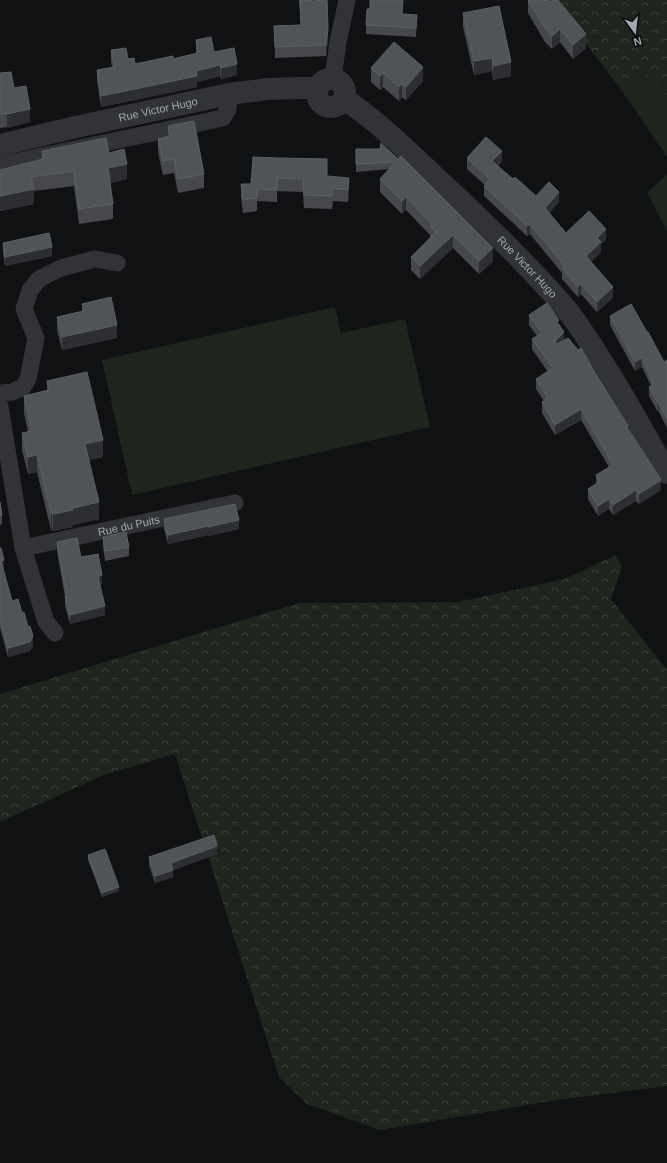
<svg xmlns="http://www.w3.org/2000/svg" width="667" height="1163" font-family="Helvetica,sans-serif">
  <defs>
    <pattern id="forest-crowns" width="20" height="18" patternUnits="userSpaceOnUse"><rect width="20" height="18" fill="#1d251d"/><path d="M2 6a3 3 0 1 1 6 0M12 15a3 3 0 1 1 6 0" fill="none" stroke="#3b423b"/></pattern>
  </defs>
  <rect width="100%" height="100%" fill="#101112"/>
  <g fill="#1d251d">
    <polygon points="639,69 667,94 667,157 620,88"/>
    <polygon points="667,174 667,232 647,193"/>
    <polygon points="335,307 341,333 405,319 430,427 132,495 102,360"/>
  </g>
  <g fill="url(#forest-crowns)">
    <polygon points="552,0 667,0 667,94 639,69 620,88"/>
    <polygon points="616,555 622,567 611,599 667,670 667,1086 557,1100 380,1130 307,1104 279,1077 175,754 104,775 0,822 0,694 299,603 458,602 565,579"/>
  </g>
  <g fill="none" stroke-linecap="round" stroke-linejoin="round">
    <g stroke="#313337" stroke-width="17">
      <polyline points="333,78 338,42 347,0"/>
      <polyline points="0,165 223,118 228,109 229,94"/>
      <polyline points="0,393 12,392 23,387 28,379 36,338 24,309 30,290 39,279 61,268 95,259 117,263"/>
      <polyline points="0,406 23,548 46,622 55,633"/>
      <path id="s1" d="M23,548L235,503"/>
    </g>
    <g stroke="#313337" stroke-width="22">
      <circle cx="331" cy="93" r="14"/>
      <path id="s2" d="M344,99C375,119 402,146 429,171C462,201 494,232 525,264C544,284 564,304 580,328C612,374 639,424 667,473"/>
      <path id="s3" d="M0,145L76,127L229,94L268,89L298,88H317"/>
    </g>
  </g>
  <g fill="#46484d">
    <polygon points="299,0 312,0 328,40 326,56 275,58 274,26 301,25"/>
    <polygon points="528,0 586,48 573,59 560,42 552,49 545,42 528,13"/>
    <polygon points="463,13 511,76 493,80 492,71 474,75 463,27"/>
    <polygon points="402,14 417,15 416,37 366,34 366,25"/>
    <polygon points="196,40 214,52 237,75 221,79 220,76 197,82 197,87 101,107 97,81 97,70 112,67 111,61 111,50 128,59 135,64 173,59 196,54"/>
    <polygon points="371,68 423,81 406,100 402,97 399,101 383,87 380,90 371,82"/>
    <polygon points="0,73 14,88 30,122 7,128 7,127 0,128"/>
    <polygon points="168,126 204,174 204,188 178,193 174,173 163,175 158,152 158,139 168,137"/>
    <polygon points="381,143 493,261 479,274 453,248 420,279 411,270 411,257 430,239 430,235 406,210 402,214 380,192 380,179 389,169 356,172 356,149 380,149"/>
    <polygon points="42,151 109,153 127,179 110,183 113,204 113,219 79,224 74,186 34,191 34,204 0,211 42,160"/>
    <polygon points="277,158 327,176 349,190 348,202 333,201 332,209 304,208 303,192 277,191 277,202 257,201 257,211 243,213 241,197 241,184 251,184"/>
    <polygon points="467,158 502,161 498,166 513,179 536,196 559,202 549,213 566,233 606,239 601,244 601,252 591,262 613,298 597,312 581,294 578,297 562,279 562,273 530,234 527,236 484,196 484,186 485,185 467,169"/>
    <polygon points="3,243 52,256 5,266 3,253"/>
    <polygon points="82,304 117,338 62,350 57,330 57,317 82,311"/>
    <polygon points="529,315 559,325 564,340 596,374 628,429 661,490 639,504 636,501 613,515 609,509 598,516 588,499 588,489 596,485 596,475 609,467 581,420 555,435 542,413 542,402 544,401 536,389 536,379 548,372 532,349 532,339 537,336 529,325"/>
    <polygon points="610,316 664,362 667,360 667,428 659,412 658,412 649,396 649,387 651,386 642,367 635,371 610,325"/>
    <polygon points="47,381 103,457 89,460 99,519 73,525 73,527 53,531 52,530 51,530 37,472 28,474 22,450 22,433 28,432 24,413 24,396 47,390"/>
    <polygon points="0,502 2,515 2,524 0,525"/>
    <polygon points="164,519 239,529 208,536 208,535 168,544 164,529"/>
    <polygon points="103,537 129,547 129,556 105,561 103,546"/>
    <polygon points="57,542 81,557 102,584 100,585 105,615 70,624 65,606 65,597 57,551"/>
    <polygon points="0,548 4,569 3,569 12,601 22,613 33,646 30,651 8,657 0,628"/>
    <polygon points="217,854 173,870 173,877 155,883 149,865 149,857"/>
    <polygon points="88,855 119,891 102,897 88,860"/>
  </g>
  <g fill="#2c2e31">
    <polygon points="328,29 328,40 326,56 326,45"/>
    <polygon points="560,29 560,42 552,49 552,36"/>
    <polygon points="586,34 586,48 573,59 573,45"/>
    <polygon points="492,58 492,71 474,75 474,61"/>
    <polygon points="511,62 511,76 493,80 493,66"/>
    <polygon points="237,64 237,75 221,79 221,68"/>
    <polygon points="220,65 220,76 197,82 197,87 101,107 101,96 196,71"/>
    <polygon points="423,67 423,81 406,100 406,87"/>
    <polygon points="383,73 383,87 380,90 380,76"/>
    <polygon points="402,84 402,97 399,101 399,87"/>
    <polygon points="30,109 30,122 7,128 7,114"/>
    <polygon points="502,151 502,161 492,171 492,161"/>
    <polygon points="127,164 127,179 108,183 108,168"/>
    <polygon points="349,178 349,190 348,202 348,190"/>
    <polygon points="34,189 34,204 0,211 0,196"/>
    <polygon points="559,192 559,202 545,218 545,208"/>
    <polygon points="406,197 406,210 402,214 402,201"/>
    <polygon points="530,224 530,234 527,236 527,226"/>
    <polygon points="606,229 606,239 601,244 601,252 586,267 586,256 597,238"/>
    <polygon points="453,235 453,248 420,279 420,266"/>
    <polygon points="52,247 52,256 5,266 5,257"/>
    <polygon points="493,248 493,261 479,274 479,261"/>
    <polygon points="581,284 581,294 578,297 578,287"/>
    <polygon points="613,287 613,298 597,312 597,302"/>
    <polygon points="117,325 117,338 62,350 62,337"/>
    <polygon points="564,332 564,342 555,351 555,341"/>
    <polygon points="642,358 642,367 635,371 635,362"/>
    <rect x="658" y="403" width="1" height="9"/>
    <polygon points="581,409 581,420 555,435 555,425"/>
    <polygon points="103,440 103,457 85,461 85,444"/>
    <polygon points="37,455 37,472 28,474 28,457"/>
    <polygon points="661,480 661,490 639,504 639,494"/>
    <polygon points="636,490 636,501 613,515 613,505"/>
    <polygon points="609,499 609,509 598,516 598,506"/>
    <polygon points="99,502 99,519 73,525 73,527 53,531 53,514 73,508"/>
    <rect x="51" y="513" width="1" height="17"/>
    <polygon points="239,520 239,529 208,536 208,527"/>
    <polygon points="208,526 208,535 168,544 168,535"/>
    <polygon points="4,560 4,569 1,570 1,561"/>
    <polygon points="102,575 102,584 98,586 98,577"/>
    <polygon points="105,606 105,615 70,624 70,615"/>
    <polygon points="33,636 33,646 30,651 8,657 8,648"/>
    <polygon points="217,846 217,854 173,870 173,877 155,883 155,876 171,863"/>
    <polygon points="119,887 119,891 102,897 102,893"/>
  </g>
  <g fill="#505358" stroke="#5c6066">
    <polygon points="300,0 312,0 312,1 327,0 328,29 326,45 275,47 274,26 301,25"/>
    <polygon points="370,0 403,0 402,14 417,15 416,28 366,25 367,9 370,9"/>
    <polygon points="528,0 549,0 550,2 552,0 558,0 586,34 573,45 560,29 552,36 545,28"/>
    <polygon points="499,6 511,62 493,66 492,58 474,61 463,13"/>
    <polygon points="211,37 214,52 234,48 237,64 221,68 220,65 196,71 197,76 101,96 97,70 115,67 111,50 126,48 128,59 134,58 135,64 173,56 173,59 198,53 196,40"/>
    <polygon points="394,42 423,67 406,87 402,84 399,87 383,73 380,76 371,68"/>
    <polygon points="11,72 14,88 26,86 30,109 7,114 7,113 0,114 0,87 2,87 0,78 0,73"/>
    <polygon points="194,121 204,174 178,179 174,159 163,161 158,139 170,136 168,126"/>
    <polygon points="486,137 502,151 492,161 513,179 515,177 536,196 549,182 559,192 545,208 566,233 589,211 606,229 597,238 601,242 586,256 613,287 597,302 581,284 578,287 562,268 565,266 530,224 527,226 484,186 490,179 467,158"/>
    <polygon points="106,138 109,153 124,149 127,164 108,168 113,204 79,209 74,171 31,177 34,189 0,196 0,170 43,159 42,151"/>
    <polygon points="381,143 398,159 396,162 356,164 356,149 380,149"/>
    <polygon points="401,156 493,248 479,261 453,235 420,266 411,257 436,232 430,226 432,224 406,197 402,201 380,179"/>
    <polygon points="253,157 277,158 327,159 327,176 349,178 348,190 333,188 332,196 304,195 303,179 277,178 277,190 257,189 257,198 243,200 241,184 251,184"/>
    <polygon points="49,233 52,247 5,257 3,243"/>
    <polygon points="111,297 117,325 62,337 57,317 84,311 82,304"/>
    <polygon points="547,303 559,320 557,322 564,332 555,341 557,344 568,338 578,350 581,348 596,374 628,426 627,427 661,480 639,494 636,490 613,505 609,499 598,506 588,489 599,482 596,475 613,465 581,409 555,425 542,402 548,398 536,379 553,368 532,339 542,333 529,315"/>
    <polygon points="631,304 647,332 648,332 664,362 667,360 667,419 659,403 658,403 649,387 654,385 642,358 635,362 610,316"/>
    <polygon points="87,372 103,440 85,444 99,502 73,508 73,510 53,514 52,513 51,513 37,455 28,457 22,433 32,431 24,396 49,390 47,381"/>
    <polygon points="0,502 2,515 0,515"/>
    <polygon points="235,504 239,520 208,527 208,526 168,535 164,519"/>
    <polygon points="126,532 129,547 105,551 103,537"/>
    <polygon points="77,538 81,557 98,554 102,575 98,577 105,606 70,615 65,597 67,597 57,542"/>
    <polygon points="0,548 1,548 4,560 1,561 12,601 18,599 22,613 24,612 28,627 30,626 33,636 30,642 8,648 0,619 2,619 0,610"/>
    <polygon points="214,835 217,846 171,863 173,870 155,876 149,857"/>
    <polygon points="105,849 119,887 102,893 88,855"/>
  </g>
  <g text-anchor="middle" stroke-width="4" stroke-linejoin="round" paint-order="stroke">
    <g font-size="11" fill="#a1aab3" stroke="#0b0c0d">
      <text dy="4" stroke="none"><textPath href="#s3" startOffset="162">Rue Victor Hugo</textPath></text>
      <text dy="4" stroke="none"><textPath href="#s2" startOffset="249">Rue Victor Hugo</textPath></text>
      <text dy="4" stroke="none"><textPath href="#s1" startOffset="108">Rue du Puits</textPath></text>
    </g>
  </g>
  <g transform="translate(635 32) rotate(165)" stroke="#0b0c0d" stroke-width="3" paint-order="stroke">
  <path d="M0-3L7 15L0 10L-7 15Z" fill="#a1aab3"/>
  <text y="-6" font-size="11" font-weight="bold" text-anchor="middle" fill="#a1aab3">N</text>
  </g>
</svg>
